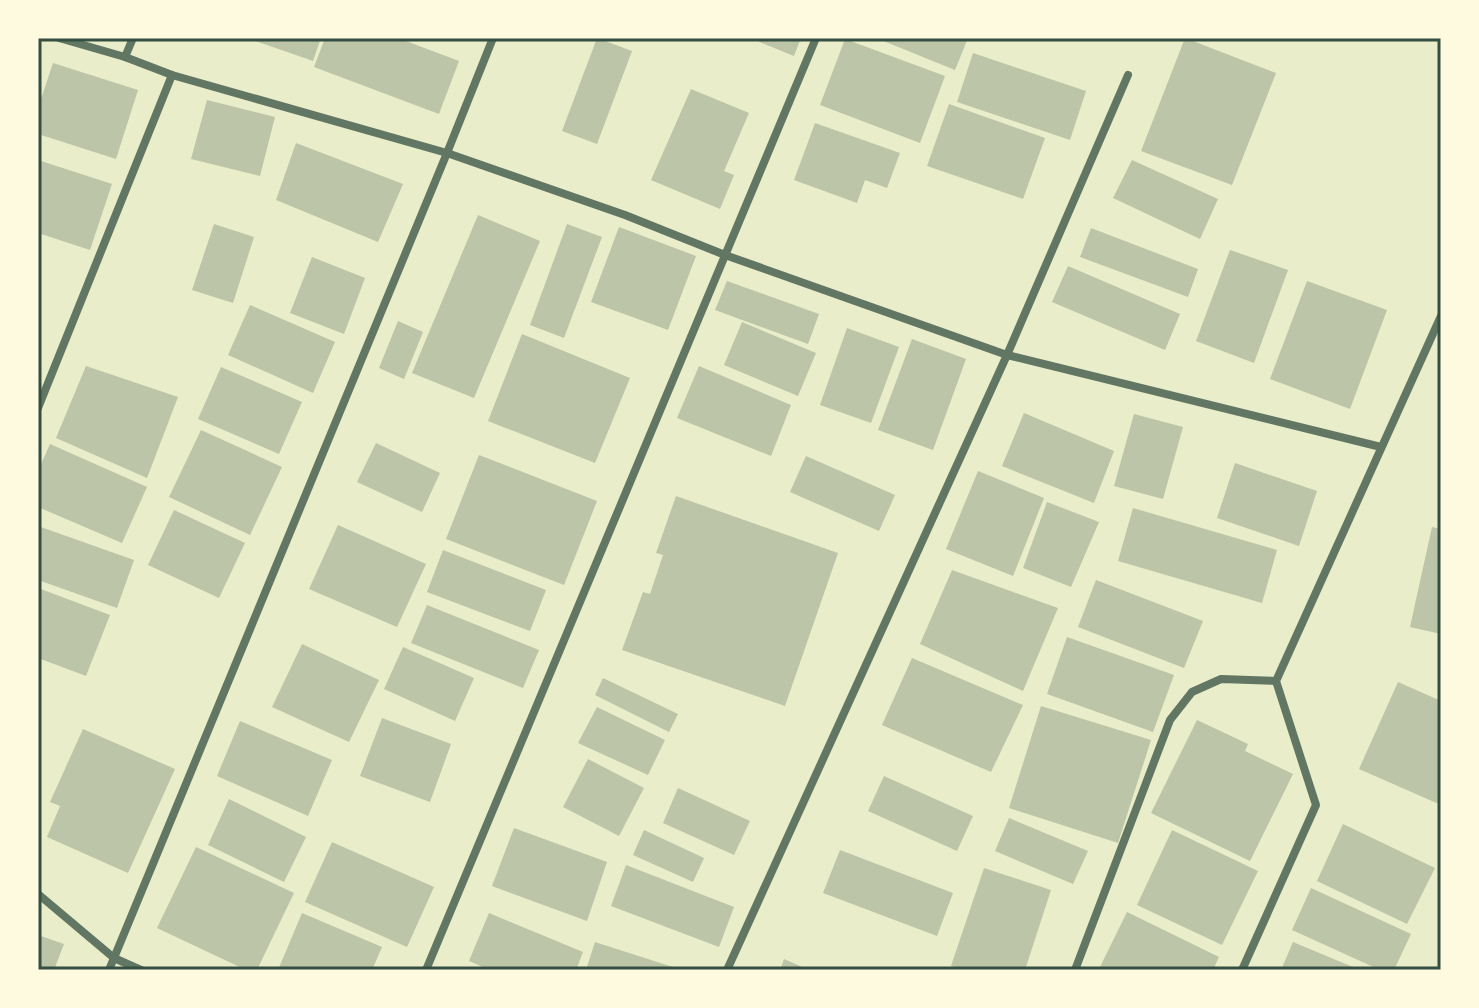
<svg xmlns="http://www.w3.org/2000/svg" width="1479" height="1008" font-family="Montserrat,sans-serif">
  <rect width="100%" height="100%" fill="#e9edc9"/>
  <g fill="#bcc5a7">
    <polygon points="247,38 321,38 313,61"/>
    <polygon points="325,38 398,38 459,61 439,114 314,67"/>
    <polygon points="597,38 632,51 597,144 562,131"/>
    <polygon points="750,38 801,38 794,56"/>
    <polygon points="876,38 968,38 955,70"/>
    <polygon points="1185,38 1276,73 1232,185 1141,151"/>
    <polygon points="845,39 945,76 920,143 820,105"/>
    <polygon points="973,53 1086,91 1070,140 957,102"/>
    <polygon points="53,63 138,90 116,159 38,134 38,108"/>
    <polygon points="691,89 749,113 724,171 734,175 720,209 651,180"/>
    <polygon points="207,100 275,117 260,176 191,159"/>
    <polygon points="949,104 1045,138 1023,199 927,166"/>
    <polygon points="815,123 900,153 887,188 865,180 857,203 794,180"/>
    <polygon points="296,143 403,184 378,242 276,200"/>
    <polygon points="38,160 112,184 90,250 38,233"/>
    <polygon points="1132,160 1218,199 1200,239 1113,198"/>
    <polygon points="478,215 540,241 474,398 412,373"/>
    <polygon points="214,224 254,237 233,303 192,290"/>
    <polygon points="567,224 602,237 564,338 530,325"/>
    <polygon points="619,227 696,256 668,330 591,302"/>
    <polygon points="1091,228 1198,269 1188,297 1080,257"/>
    <polygon points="1230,250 1288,270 1254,363 1196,341"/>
    <polygon points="312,257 365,278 344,334 290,313"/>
    <polygon points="1068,266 1180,314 1165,350 1052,302"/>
    <polygon points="727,281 819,314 808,344 715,310"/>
    <polygon points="1307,281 1387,310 1350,409 1270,379"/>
    <polygon points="250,305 335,342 313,393 228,355"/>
    <polygon points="398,321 423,332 404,379 379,368"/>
    <polygon points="742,322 816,353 798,396 724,365"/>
    <polygon points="847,328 899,347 871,423 820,405"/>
    <polygon points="522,334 630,378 595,463 488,421"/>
    <polygon points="912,339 966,359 933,450 878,430"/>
    <polygon points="86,366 178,397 147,478 56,438"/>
    <polygon points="699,366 791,405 771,456 677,418"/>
    <polygon points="221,367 302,402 279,454 198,419"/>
    <polygon points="1024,413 1114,451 1094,503 1002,466"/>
    <polygon points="1134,414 1183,427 1163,499 1114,486"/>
    <polygon points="201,430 282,467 250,535 169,497"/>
    <polygon points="376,443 440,473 422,512 357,482"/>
    <polygon points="50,444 147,487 122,543 38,507 38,471"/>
    <polygon points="479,455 597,501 564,585 446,539"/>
    <polygon points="806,456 895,495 879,531 790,492"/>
    <polygon points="1235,463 1317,491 1299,546 1217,518"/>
    <polygon points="978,471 1044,498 1013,576 946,549"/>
    <polygon points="676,496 838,553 785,706 622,650 643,592 650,594 663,555 656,553"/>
    <polygon points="1047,502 1099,522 1071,587 1023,568"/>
    <polygon points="1133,508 1277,550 1262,603 1118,561"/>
    <polygon points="174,510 245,543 219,598 148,565"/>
    <polygon points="338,525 426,564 397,627 309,589"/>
    <polygon points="38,526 134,560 117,608 38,580"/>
    <polygon points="1432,527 1441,529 1441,634 1410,627"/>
    <polygon points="443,550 546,590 530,631 427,592"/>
    <polygon points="952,570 1058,608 1023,691 920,644"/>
    <polygon points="1096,580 1203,621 1184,668 1078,627"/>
    <polygon points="38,588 110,615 86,676 38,658"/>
    <polygon points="427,605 539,650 523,688 411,643"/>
    <polygon points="1067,637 1174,675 1153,732 1047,694"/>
    <polygon points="302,644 379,680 349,742 272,707"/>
    <polygon points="403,647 474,678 455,721 384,689"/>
    <polygon points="912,658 1023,705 991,772 882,725"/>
    <polygon points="603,678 678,714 669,732 595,695"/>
    <polygon points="1398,682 1441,701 1441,805 1359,769"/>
    <polygon points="1041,706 1151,740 1118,843 1009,808"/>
    <polygon points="597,707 665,740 648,775 578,743"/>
    <polygon points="382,718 451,744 430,802 360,776"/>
    <polygon points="1197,720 1248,744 1245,751 1293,774 1250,861 1151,813"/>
    <polygon points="240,721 332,760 308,816 217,776"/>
    <polygon points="83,729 175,769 128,873 47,837 60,806 50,802"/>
    <polygon points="588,759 644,788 619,836 563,807"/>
    <polygon points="884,776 973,816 957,851 868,811"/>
    <polygon points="678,788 750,821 734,855 663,823"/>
    <polygon points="229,799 306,837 284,882 208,845"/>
    <polygon points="1009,818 1088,851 1073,884 995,851"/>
    <polygon points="1343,824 1435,868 1407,924 1317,881"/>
    <polygon points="514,828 607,862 587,921 492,886"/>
    <polygon points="644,830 704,858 693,882 633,855"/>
    <polygon points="1172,830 1258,871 1222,945 1137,905"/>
    <polygon points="332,842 434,887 407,947 305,902"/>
    <polygon points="196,847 294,893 257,970 246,970 157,928"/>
    <polygon points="840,850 953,893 937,936 823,893"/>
    <polygon points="626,865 734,907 719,947 611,906"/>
    <polygon points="984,868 1051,890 1025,970 962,970 951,966"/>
    <polygon points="1311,888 1411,934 1394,970 1380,970 1292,930"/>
    <polygon points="1127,912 1219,957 1213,970 1106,970 1100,967"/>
    <polygon points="302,913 382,947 372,970 278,970"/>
    <polygon points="489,913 583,952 576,970 490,970 469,961"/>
    <polygon points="38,935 64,944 54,970 38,970"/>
    <polygon points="595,942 679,969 679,970 586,970"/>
    <polygon points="1293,942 1360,970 1281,970"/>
    <polygon points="784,959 809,970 780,970"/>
  </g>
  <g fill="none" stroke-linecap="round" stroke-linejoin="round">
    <g stroke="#617663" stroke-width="8">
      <polyline points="59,38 125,57 172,75 447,153 625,215 725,255 1007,355 1381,447"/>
      <polyline points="125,57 133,38"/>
      <polyline points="38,408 172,75"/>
      <polyline points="38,894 114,958 141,970"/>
      <polyline points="109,970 447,153 493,38"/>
      <polyline points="426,970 816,38"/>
      <polyline points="727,970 1007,355 1128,75"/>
      <polyline points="1075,970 1170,720 1192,692 1221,679 1276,681"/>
      <polyline points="1242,970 1316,805 1276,681 1441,316"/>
    </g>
  </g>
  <rect width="1479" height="1008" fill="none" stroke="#fefae0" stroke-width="80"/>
  <rect x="40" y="40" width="1399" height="928" fill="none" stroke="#344e41" stroke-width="3"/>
</svg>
